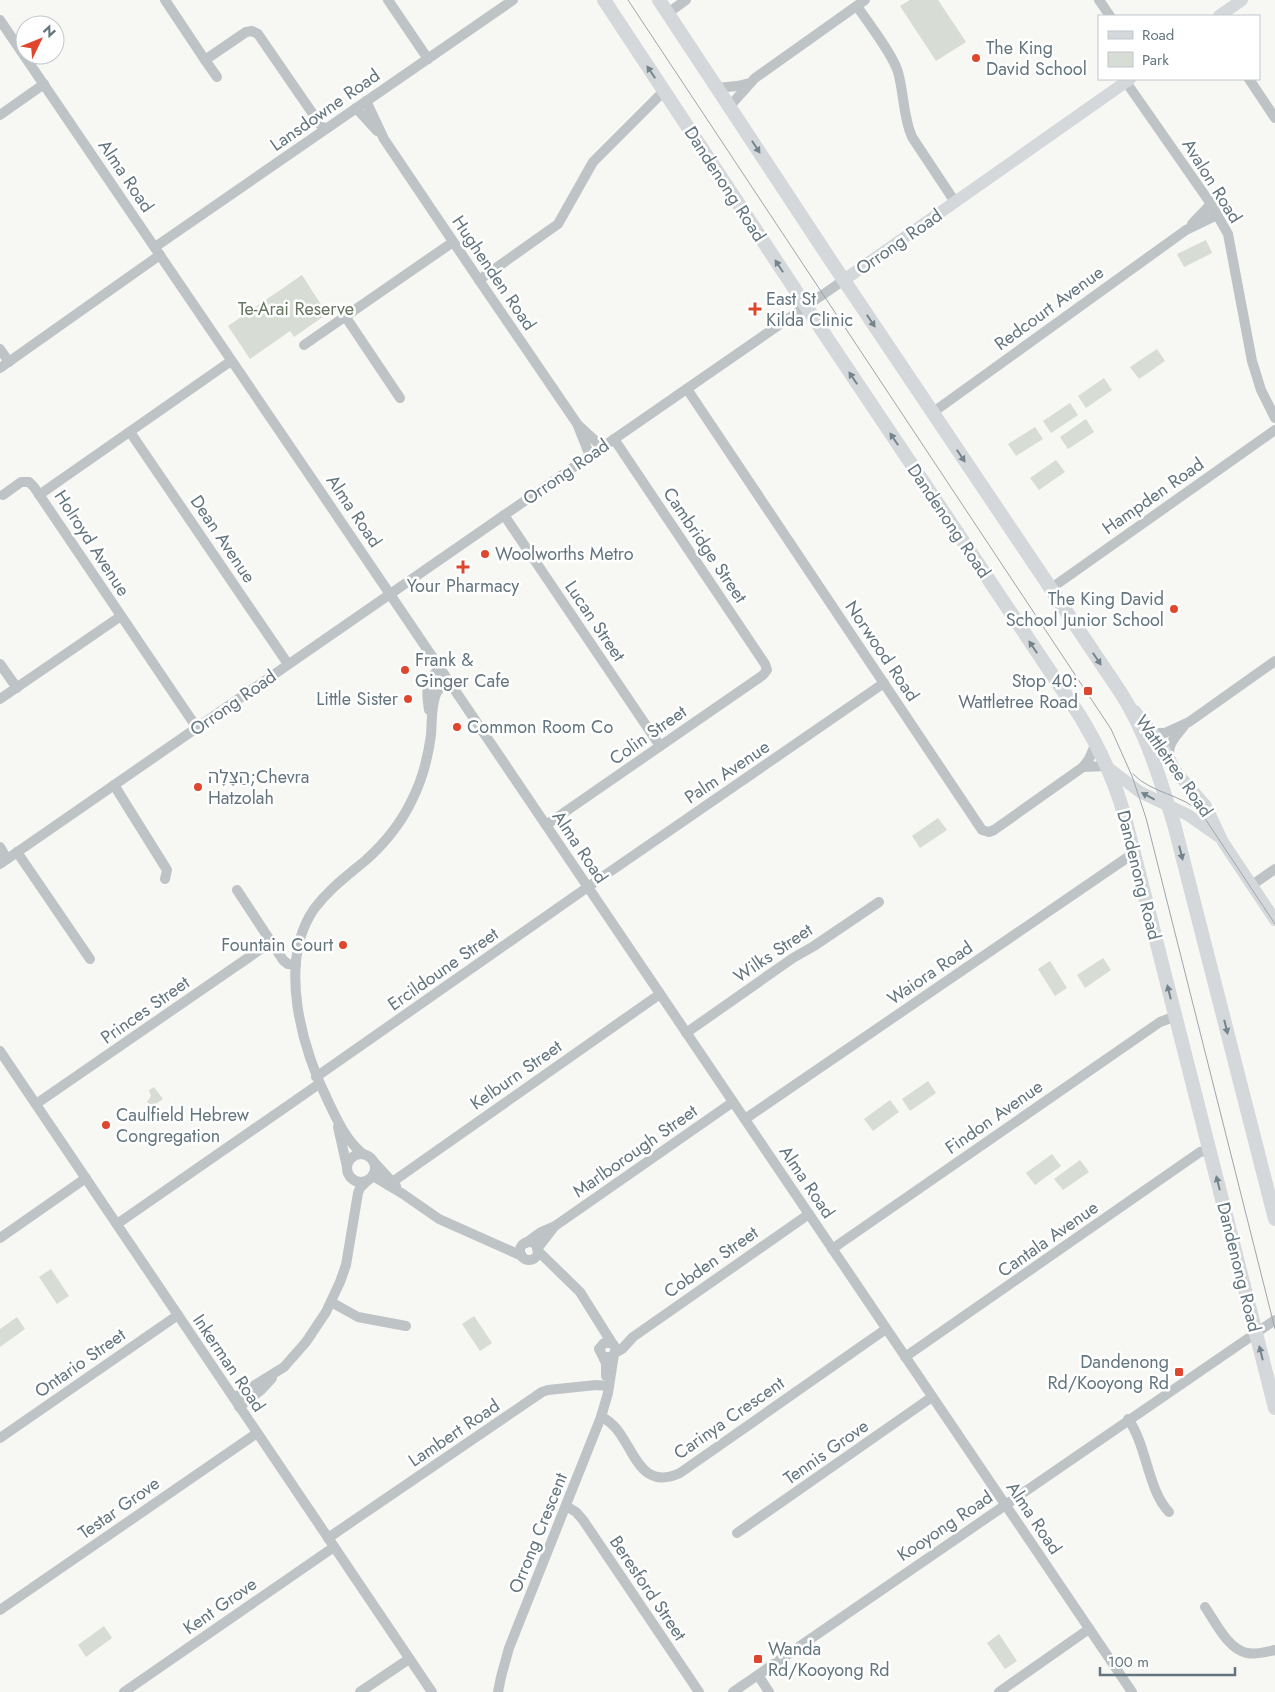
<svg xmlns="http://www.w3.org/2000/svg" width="1275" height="1692" font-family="Jost,'Noto Sans Hebrew',sans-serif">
  <rect width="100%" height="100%" fill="#f7f7f4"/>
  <g fill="#d7dcd4">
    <polygon points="910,0 938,0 966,42 936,61 900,6"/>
    <polygon points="1206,240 1212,253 1184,267 1177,254"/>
    <polygon points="302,275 327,314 294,337 290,331 250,359 228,326"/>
    <polygon points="1157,349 1165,361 1139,379 1130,367"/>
    <polygon points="1104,378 1112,390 1086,408 1078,396"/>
    <polygon points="1070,403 1078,415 1051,433 1043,421"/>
    <polygon points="1086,419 1094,432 1068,449 1060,437"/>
    <polygon points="1035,427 1043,439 1016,456 1008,444"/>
    <polygon points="1056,460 1065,472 1039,490 1030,478"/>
    <polygon points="938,818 947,830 920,848 912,836"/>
    <polygon points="1103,958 1111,970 1085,988 1077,975"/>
    <polygon points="1050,961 1067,988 1055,996 1038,969"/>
    <polygon points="928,1081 936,1093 910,1111 902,1099"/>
    <polygon points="154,1087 163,1099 151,1107 147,1102 151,1096 149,1090"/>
    <polygon points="890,1100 899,1112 873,1131 864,1119"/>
    <polygon points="1052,1154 1061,1166 1035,1185 1026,1173"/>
    <polygon points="1080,1160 1089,1172 1063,1190 1054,1179"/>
    <polygon points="51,1269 69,1296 57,1304 39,1277"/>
    <polygon points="474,1316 492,1343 480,1351 462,1324"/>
    <polygon points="17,1317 25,1329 0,1347 0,1329"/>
    <polygon points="104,1626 112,1638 86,1657 78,1645"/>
    <polygon points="999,1634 1017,1661 1005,1669 987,1643"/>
  </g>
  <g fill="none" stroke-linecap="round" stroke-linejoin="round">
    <g stroke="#bec3c6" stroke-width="10">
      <polyline points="165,0 205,60 246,32 252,31 258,34 324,130"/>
      <polyline points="388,0 428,59"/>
      <polyline points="1099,0 1110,16"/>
      <path d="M857,6C868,23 892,53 898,72C904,93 903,117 912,137L955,202"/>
      <polyline points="668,13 686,0"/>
      <polyline points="0,20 306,470 1132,1692"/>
      <polyline points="205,60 217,77"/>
      <polyline points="1249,79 1275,118"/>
      <polyline points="1126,82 1211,204 1228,234 1252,361 1261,390 1275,418"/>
      <polyline points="717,88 737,86 750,83"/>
      <polyline points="366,101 384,139 479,280 578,425 602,447"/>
      <polyline points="729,107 755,78 865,0"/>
      <polyline points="356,108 377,131"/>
      <polyline points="0,115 44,84"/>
      <polyline points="1192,224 1211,204"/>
      <polyline points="155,247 513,0"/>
      <polyline points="479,280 558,224 593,162 664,91"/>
      <polyline points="345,316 400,398"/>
      <polyline points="304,345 453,242"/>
      <polyline points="0,349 9,362"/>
      <polyline points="0,368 160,255"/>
      <polyline points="687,389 982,830 989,832 994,830 1083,767 1089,759 1096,743"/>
      <polyline points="932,413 1186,230 1217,215"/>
      <polyline points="578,426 590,456"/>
      <polyline points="130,432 288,664"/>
      <polyline points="3,495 21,482 29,482 34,487 197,728"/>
      <polyline points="39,495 231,361"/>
      <polyline points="504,515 660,746"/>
      <polyline points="1050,589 1275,430"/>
      <polyline points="0,664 17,688"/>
      <polyline points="0,699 121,616"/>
      <path d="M429,710C426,691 425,682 440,668"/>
      <polyline points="1153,733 1165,733 1189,722 1275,661"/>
      <path d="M1170,759C1166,745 1176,736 1184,726"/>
      <polyline points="1083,767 1106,766"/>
      <polyline points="114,785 167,870 165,879"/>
      <polyline points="546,825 763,675 767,670 765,664 614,439"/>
      <polyline points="0,847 7,859"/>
      <polyline points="17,852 90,959"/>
      <polyline points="0,864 844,280"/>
      <polyline points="1252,885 1275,869"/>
      <polyline points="237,890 283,960 288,964 296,965"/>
      <polyline points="686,1033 793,958 814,946 879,902"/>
      <polyline points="0,1051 432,1692"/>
      <polyline points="316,1077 595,882 884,683"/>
      <polyline points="36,1104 271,942"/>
      <polyline points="745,1119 1134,853"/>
      <polyline points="338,1127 347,1167"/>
      <circle cx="361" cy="1168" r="14"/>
      <path d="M363,1154C346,1140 337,1120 328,1101C302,1048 277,963 314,909C329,889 347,876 366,860C385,843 401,823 412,800C422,780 428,758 431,735C432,723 431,706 436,694C438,688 444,685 449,681"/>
      <polyline points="375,1163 396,1186"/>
      <polyline points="373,1176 403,1194 439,1219 522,1256"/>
      <polyline points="388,1185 660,994"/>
      <polyline points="117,1224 319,1084"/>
      <polyline points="0,1238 86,1178"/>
      <circle cx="529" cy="1251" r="9"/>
      <polyline points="526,1243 541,1232 555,1226 733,1102"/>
      <polyline points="537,1249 554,1227"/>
      <polyline points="832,1249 1160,1022 1176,1016"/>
      <polyline points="538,1251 580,1292 612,1343"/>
      <polyline points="331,1302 358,1317 406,1326"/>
      <polyline points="615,1353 622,1349 633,1337 809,1214"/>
      <polyline points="603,1357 611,1357 614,1354 616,1348 612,1343 604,1343 599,1349 606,1363 606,1376"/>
      <polyline points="905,1357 1200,1152 1210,1150"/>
      <polyline points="234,1398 284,1367 306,1342 326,1312 340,1282 346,1265 358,1193 360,1188 367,1181"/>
      <polyline points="239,1407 261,1390 272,1378"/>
      <path d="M601,1417C634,1430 632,1495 680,1473L886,1329"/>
      <path d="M1128,1419C1147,1445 1148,1491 1169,1512"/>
      <polyline points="0,1438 178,1315"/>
      <polyline points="566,1506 576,1512 583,1520 699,1692"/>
      <polyline points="737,1533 932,1397"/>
      <polyline points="328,1538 542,1392 548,1390 596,1385 609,1386"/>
      <path d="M1205,1607C1216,1623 1228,1649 1247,1653C1256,1655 1266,1652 1275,1650"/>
      <polyline points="0,1610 257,1433"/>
      <polyline points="758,1675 769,1692"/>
      <polyline points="124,1692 334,1547"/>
      <polyline points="360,1692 409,1659"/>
      <polyline points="498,1692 501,1677 509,1648 601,1417 608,1393 614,1354"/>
      <polyline points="733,1692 1275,1320"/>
      <polyline points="999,1692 1089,1629"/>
    </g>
    <g stroke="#d4d8db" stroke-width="12">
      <polyline points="1219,16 1242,0"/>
      <polyline points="844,280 1130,79"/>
      <polyline points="1135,711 1160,742 1177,773 1206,806 1223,842 1275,920"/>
      <polyline points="1107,767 1140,792 1188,815 1218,836"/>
    </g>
    <g stroke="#d4d8db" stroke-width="14">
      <path d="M604,0L829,341L1080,716C1099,747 1114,779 1124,814L1275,1408"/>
      <path d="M659,0L833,264L1121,693C1147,734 1160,779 1174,824L1275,1219"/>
    </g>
    <g stroke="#9ea6ab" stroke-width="1">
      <polyline points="628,0 1111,729 1132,776 1146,818 1275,1329"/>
      <path d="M1133,774C1152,794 1183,794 1202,814L1275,924"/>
    </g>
  </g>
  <defs><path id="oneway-solid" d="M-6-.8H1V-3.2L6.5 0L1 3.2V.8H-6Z" transform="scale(1.25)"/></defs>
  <g fill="#74848c">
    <use href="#oneway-solid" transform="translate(651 72) rotate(-124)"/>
    <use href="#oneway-solid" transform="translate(756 147) rotate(57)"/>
    <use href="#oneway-solid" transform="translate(779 266) rotate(-123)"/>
    <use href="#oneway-solid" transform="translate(871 321) rotate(56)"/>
    <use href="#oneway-solid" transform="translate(853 378) rotate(-124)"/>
    <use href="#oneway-solid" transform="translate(894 439) rotate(-124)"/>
    <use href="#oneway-solid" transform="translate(961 456) rotate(56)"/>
    <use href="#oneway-solid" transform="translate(1033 647) rotate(-124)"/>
    <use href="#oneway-solid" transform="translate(1097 659) rotate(56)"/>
    <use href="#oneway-solid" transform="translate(1148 796) rotate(-152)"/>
    <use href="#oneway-solid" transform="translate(1181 853) rotate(76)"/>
    <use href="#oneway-solid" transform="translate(1169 992) rotate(-104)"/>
    <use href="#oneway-solid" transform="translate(1226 1027) rotate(76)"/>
    <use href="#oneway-solid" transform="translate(1218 1183) rotate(-104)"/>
    <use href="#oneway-solid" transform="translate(1261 1353) rotate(-104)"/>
  </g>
  <g fill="#de472e" stroke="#fff" stroke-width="2">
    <circle cx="976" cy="58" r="5"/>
    <path d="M752.5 301.5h5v5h5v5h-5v5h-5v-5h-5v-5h5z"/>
    <circle cx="485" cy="554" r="5"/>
    <path d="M460.5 559.5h5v5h5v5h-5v5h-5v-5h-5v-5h5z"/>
    <circle cx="1174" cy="609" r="5"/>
    <circle cx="405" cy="670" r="5"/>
    <rect x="1083" y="686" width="10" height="10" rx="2.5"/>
    <circle cx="408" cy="699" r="5"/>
    <circle cx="457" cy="727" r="5"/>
    <circle cx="198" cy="787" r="5"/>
    <circle cx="343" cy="945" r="5"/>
    <circle cx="106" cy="1125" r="5"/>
    <rect x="1174" y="1367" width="10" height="10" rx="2.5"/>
    <rect x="753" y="1654" width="10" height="10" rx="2.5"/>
  </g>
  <g text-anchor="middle" stroke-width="5" stroke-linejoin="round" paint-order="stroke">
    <g font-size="18" fill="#63757e" stroke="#fff" text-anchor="start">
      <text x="986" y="54">The King<tspan x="986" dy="21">David School</tspan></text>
      <text x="766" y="305">East St<tspan x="766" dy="21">Kilda Clinic</tspan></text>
      <text x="495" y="560">Woolworths Metro</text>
      <text x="463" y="592" text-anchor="middle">Your Pharmacy</text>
      <text x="1164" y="605" text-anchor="end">The King David<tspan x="1164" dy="21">School Junior School</tspan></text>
      <text x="415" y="666">Frank &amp;<tspan x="415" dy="21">Ginger Cafe</tspan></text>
      <text x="1078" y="687" text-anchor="end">Stop 40:<tspan x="1078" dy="21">Wattletree Road</tspan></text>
      <text x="398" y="705" text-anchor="end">Little Sister</text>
      <text x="467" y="733">Common Room Co</text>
      <text x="208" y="783">הַצָּלָה;Chevra<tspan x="208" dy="21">Hatzolah</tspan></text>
      <text x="333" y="951" text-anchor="end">Fountain Court</text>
      <text x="116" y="1121">Caulfield Hebrew<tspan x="116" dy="21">Congregation</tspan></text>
      <text x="1169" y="1368" text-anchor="end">Dandenong<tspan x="1169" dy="21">Rd/Kooyong Rd</tspan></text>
      <text x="768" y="1655">Wanda<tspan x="768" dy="21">Rd/Kooyong Rd</tspan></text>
    </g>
    <g font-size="18" fill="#63757e" stroke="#fff">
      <text transform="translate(325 110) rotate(-35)" y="6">Lansdowne Road</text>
      <text transform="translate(126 176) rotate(56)" y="6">Alma Road</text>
      <text transform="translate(1212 181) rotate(58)" y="6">Avalon Road</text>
      <text transform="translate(725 184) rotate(57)" y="6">Dandenong Road</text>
      <text transform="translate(899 242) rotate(-35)" y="6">Orrong Road</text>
      <text transform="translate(494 273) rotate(56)" y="6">Hughenden Road</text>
      <text transform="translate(1049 308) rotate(-36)" y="6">Redcourt Avenue</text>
      <text transform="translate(566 472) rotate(-35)" y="6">Orrong Road</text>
      <text transform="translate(1153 496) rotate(-35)" y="6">Hampden Road</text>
      <text transform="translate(354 511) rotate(56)" y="6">Alma Road</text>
      <text transform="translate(949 521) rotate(56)" y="6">Dandenong Road</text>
      <text transform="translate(223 539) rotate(56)" y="6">Dean Avenue</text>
      <text transform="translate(92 543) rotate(57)" y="6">Holroyd Avenue</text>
      <text transform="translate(705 545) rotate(56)" y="6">Cambridge Street</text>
      <text transform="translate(595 621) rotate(56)" y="6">Lucan Street</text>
      <text transform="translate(882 651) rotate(56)" y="6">Norwood Road</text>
      <text transform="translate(233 703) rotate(-35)" y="6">Orrong Road</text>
      <text transform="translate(648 735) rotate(-35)" y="6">Colin Street</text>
      <text transform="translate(1174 766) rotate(55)" y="6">Wattletree Road</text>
      <text transform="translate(727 772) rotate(-34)" y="6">Palm Avenue</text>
      <text transform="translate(580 847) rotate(56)" y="6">Alma Road</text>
      <text transform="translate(1139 875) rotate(76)" y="6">Dandenong Road</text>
      <text transform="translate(773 953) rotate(-34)" y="6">Wilks Street</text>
      <text transform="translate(443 969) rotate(-35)" y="6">Ercildoune Street</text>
      <text transform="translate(930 973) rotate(-34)" y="6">Waiora Road</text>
      <text transform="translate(145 1010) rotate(-35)" y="6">Princes Street</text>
      <text transform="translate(516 1075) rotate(-35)" y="6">Kelburn Street</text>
      <text transform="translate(994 1117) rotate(-35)" y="6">Findon Avenue</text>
      <text transform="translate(635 1151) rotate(-35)" y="6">Marlborough Street</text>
      <text transform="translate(807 1182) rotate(56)" y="6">Alma Road</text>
      <text transform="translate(1048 1239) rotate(-35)" y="6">Cantala Avenue</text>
      <text transform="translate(711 1262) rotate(-35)" y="6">Cobden Street</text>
      <text transform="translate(1239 1267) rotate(76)" y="6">Dandenong Road</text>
      <text transform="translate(80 1363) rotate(-35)" y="6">Ontario Street</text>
      <text transform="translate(229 1363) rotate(56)" y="6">Inkerman Road</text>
      <text transform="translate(729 1418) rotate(-35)" y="6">Carinya Crescent</text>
      <text transform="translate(454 1433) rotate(-34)" y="6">Lambert Road</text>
      <text transform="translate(826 1452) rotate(-35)" y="6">Tennis Grove</text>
      <text transform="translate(119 1508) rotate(-35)" y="6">Testar Grove</text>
      <text transform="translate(1034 1518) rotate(56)" y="6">Alma Road</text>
      <text transform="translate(945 1526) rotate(-34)" y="6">Kooyong Road</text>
      <text transform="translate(538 1533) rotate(-68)" y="6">Orrong Crescent</text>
      <text transform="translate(648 1588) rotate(56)" y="6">Beresford Street</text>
      <text transform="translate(220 1606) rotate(-35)" y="6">Kent Grove</text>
    </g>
    <g font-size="18" fill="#677762" stroke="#fff">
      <text x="296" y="315">Te-Arai Reserve</text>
    </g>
  </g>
  <rect x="1098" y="15" width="162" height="65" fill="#ffffff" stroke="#c1c8cb"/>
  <rect x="1108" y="31" width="25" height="8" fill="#d4d8db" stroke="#c1c8cb"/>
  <text x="1142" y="40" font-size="15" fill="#63757e">Road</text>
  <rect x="1108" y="52" width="25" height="15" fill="#d7dcd4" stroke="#c1c8cb"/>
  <text x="1142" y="65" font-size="15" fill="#63757e">Park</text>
  <g transform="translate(40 40) rotate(47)"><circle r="24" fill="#ffffff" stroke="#c1c8cb"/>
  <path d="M0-4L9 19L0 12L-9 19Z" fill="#de472e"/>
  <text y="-8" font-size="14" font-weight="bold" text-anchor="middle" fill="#63757e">N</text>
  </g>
  <path d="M1100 1667v8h135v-8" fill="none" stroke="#63757e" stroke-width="2.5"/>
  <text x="1108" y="1667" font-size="15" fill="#63757e" stroke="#ffffff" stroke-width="4" paint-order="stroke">100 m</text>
</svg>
